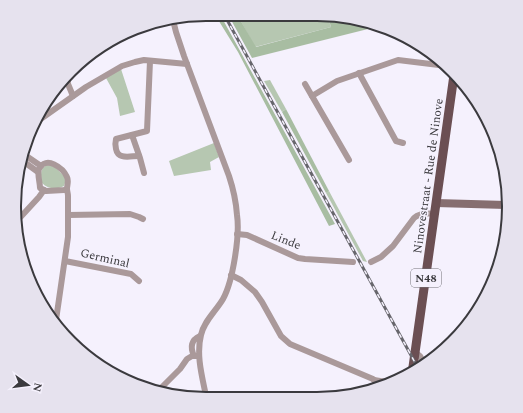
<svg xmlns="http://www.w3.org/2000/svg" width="523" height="413" font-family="Spectral,serif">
  <rect width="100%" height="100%" fill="#f5f1fd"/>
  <g fill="#b6c7b1">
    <polygon points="327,14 331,27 255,47 239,18"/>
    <polygon points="121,69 135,112 120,116 117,98 106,78"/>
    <polygon points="270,80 286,109 282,112 264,81"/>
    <polygon points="214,143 219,157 210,162 211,170 174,176 169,161"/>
    <path d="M48,165L55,167L65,177L66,180L64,186C57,190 47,189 42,183C41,176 39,168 48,165Z"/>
    <polygon points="329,191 367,262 363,261 326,193"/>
  </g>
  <g fill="#a8bda2">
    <path d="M327,14L332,15C337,28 352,21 362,21C367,21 373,23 379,24L380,26L252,58L230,18H239L256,47L331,27Z"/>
    <polygon points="217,18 222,18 335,224 329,226 238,52"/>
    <polygon points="286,109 329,191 326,193 282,112"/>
  </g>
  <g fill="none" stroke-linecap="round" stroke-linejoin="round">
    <g stroke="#aa999a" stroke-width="6">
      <path d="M173,20L176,32L184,56L229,176C233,188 236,201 237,215C240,235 233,281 223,299C216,311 204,321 201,335C196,355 202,376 206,396"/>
      <polyline points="359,73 396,141 403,143"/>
      <polyline points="67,75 68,84 73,96"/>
      <polyline points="305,84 349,160"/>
      <polyline points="312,96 337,81 398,60 447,66"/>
      <polyline points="35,123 86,87 122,66 135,62 144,60 187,64"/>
      <polyline points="132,135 140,158 144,173"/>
      <polyline points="22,153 41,166"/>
      <path d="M139,156C130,156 118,160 116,149C115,145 115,143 116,139L147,131L150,61"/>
      <polyline points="20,159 38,172"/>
      <polyline points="68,215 130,214 139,217 143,219"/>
      <polyline points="16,222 39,197 44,190"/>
      <polyline points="237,234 247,235 298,258 305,259 353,262"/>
      <polyline points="65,261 131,274 139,281"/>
      <path d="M371,262L381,257L393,246L414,218C420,213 427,213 435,214"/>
      <polyline points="231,275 241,280 255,292 262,302 281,336 290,344 373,379 379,384"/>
      <path d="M56,320L68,237V196C68,193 67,191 67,189C67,185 69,181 67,177C63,168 46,155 39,169C37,174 40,182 40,188L46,191L64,190L67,189"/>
      <polyline points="415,352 420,356 424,363"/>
      <path d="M194,356C190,347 191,340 200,336"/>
      <polyline points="374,380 386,382"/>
      <polyline points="158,391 180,369 187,359 192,356 199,356"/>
    </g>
    <polyline stroke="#866e70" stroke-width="8" points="436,203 506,205"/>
    <polyline stroke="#6b4f53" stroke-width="9" points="412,374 454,75"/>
    <g stroke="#67666c" stroke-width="3">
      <polyline id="rail" points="226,18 418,368"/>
    </g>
    <use href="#rail" stroke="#f5f1fd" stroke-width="1.5" stroke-dasharray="4.5" stroke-linecap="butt"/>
  </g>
  <g text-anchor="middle" stroke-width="3" stroke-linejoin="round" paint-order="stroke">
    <rect fill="#f5f1fd" stroke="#737177" stroke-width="1" x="411" y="269" width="30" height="18" rx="3"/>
    <g font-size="11" font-weight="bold" fill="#3b3a3e">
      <text x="426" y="282">N48</text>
    </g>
    <g font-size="12" fill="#3b3a3e" stroke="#f5f1fd">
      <text transform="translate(428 176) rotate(-82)" y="4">Ninovestraat - Rue de Ninove</text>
      <text transform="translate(286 240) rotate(22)" y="4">Linde</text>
      <text transform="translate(105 258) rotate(13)" y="4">Germinal</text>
    </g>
  </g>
  <path d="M0 0H523V413H0ZM206 21H317A185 185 0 0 1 502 206V207A185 185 0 0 1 317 392H206A185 185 0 0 1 21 207V206A185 185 0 0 1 206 21Z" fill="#e6e2ee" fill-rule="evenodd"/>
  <path fill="none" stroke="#3b3a3e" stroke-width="2" d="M206 21H317A185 185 0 0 1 502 206V207A185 185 0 0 1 317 392H206A185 185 0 0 1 21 207V206A185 185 0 0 1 206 21Z"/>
  <g transform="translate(28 385) rotate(104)" stroke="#f5f1fd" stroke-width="3" paint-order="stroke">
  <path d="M0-3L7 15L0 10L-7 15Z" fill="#3b3a3e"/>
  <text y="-6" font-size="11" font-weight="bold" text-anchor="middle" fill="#3b3a3e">N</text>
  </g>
</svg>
